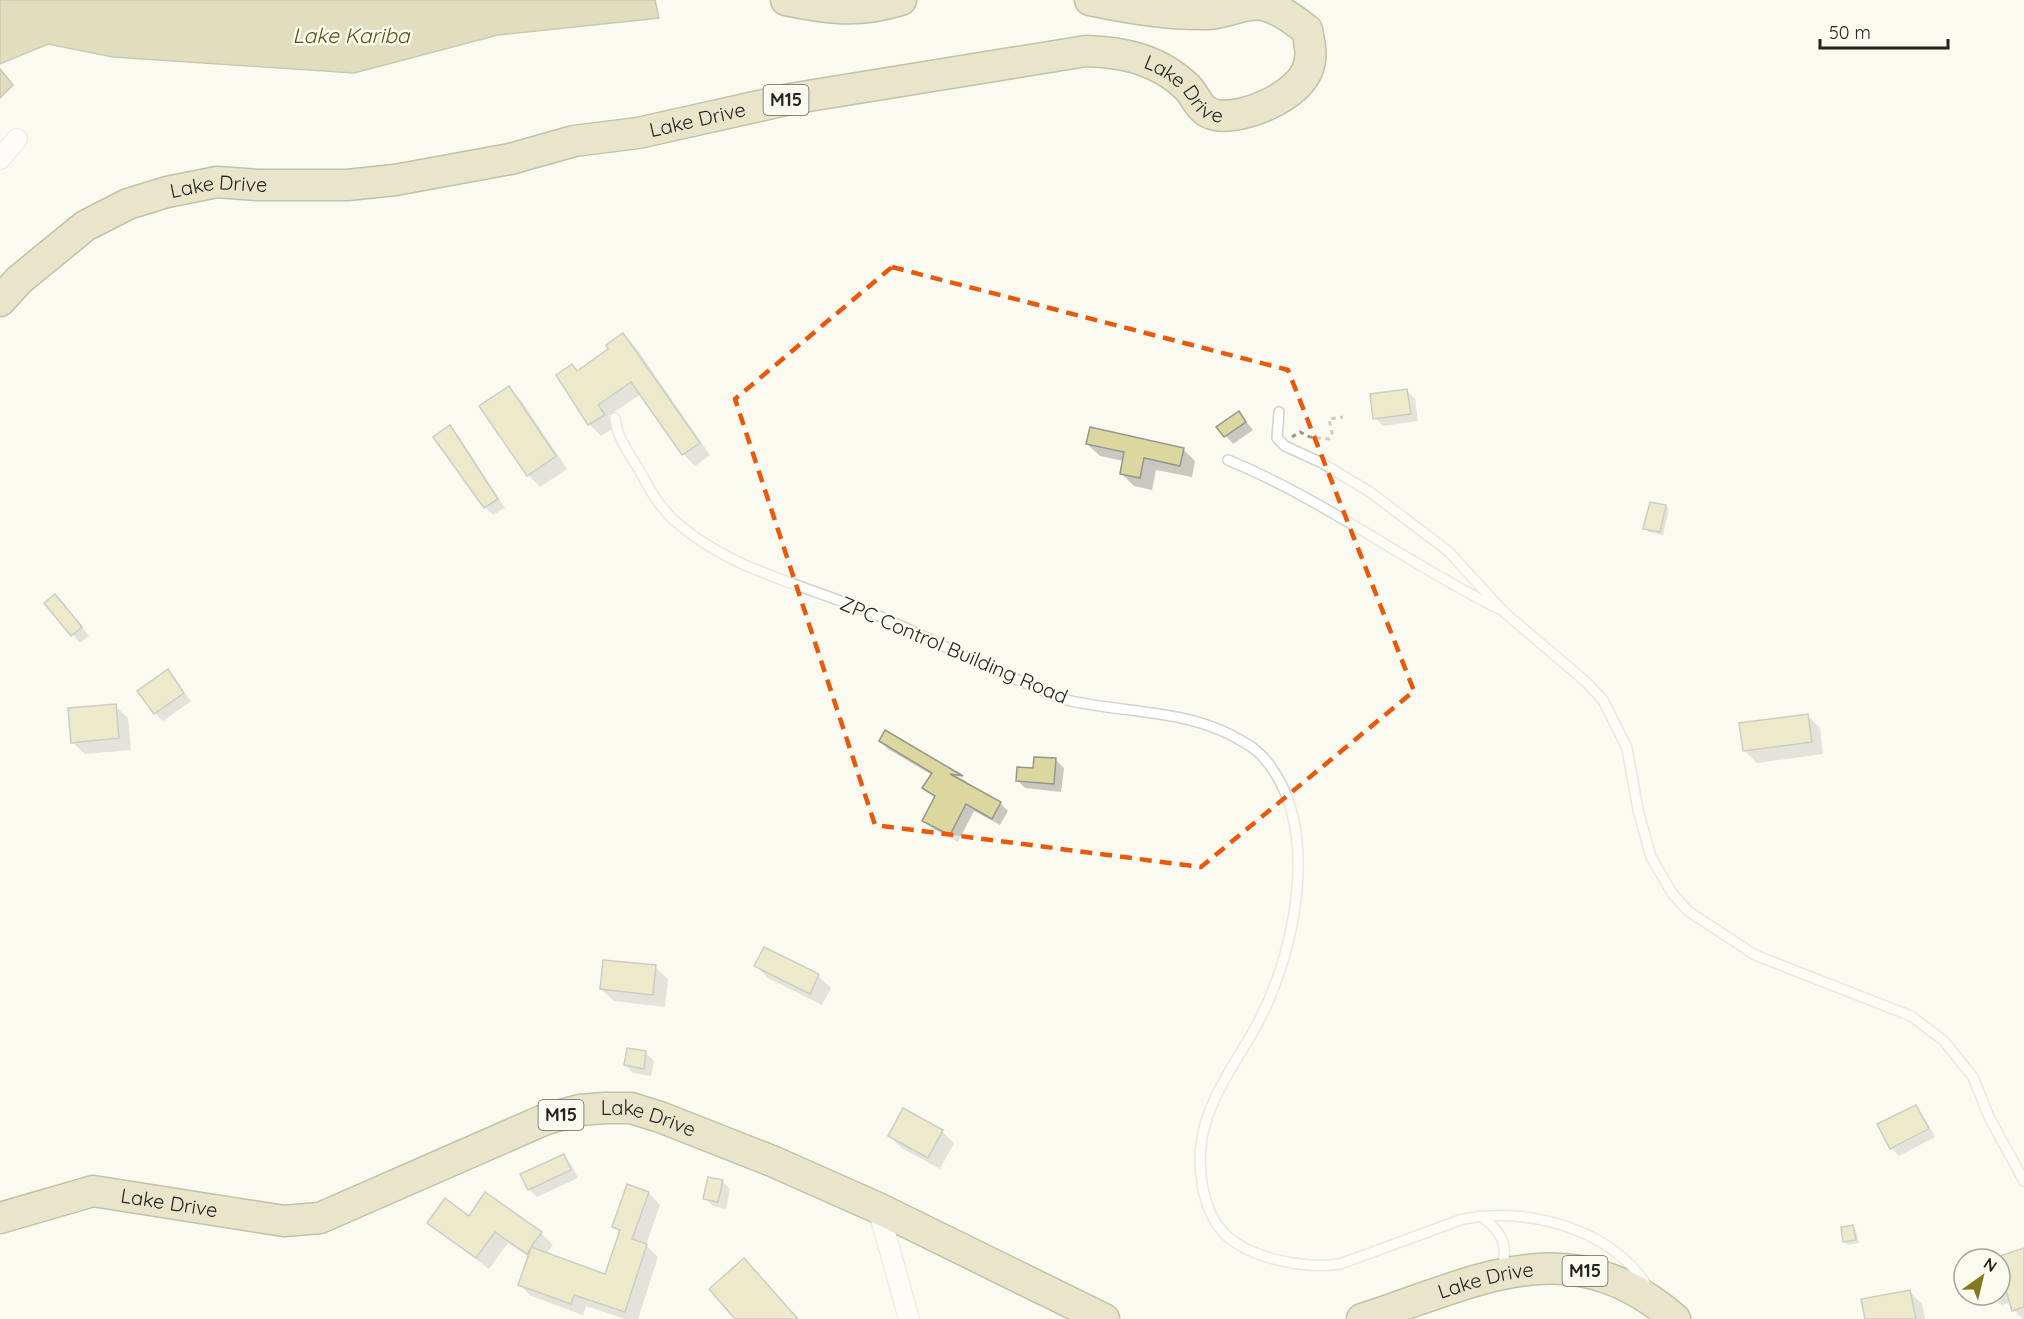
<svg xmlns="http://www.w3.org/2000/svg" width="2024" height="1319" font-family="Quicksand,sans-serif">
  <rect width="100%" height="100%" fill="#fbfaf0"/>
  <g fill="#c1bc85" stroke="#928e66" stroke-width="1.5">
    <polygon points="0,0 655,0 659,18 498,35 354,73 113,57 48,44 0,64"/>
    <polygon points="0,69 13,85 0,98"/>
  </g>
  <g fill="#0003">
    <polygon points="623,334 635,346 710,455 695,466 683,454 641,394 608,416 615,427 601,436 589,424 558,375 578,372 610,349"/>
    <polygon points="509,388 521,400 567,469 540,487 528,475"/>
    <polygon points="1407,391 1415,399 1418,421 1383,426 1375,418"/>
    <polygon points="1239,413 1253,430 1233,444 1218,427"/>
    <polygon points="450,427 458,435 505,508 493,515 485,507"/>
    <polygon points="1087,444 1183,449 1195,461 1192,477 1156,470 1152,490 1134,486 1121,473 1124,461 1100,456"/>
    <polygon points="1665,506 1669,509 1663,535 1649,532 1645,528"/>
    <polygon points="46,603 63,604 89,636 80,643"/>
    <polygon points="167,671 191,701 163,721 155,713"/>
    <polygon points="115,706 128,718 131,750 85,754 72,742"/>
    <polygon points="1807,715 1820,728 1823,754 1757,763 1745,751"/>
    <polygon points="886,732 967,782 960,782 1000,803 1008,811 1000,825 974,811 958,842 932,828 924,821 936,798 924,788 932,775 888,749 880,741"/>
    <polygon points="1056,760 1064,768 1061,792 1025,788 1017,780"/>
    <polygon points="764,949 818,976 831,988 822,1005 768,978 756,966"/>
    <polygon points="655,967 668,979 665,1007 614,1001 601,989"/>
    <polygon points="646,1053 654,1061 651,1076 633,1073 625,1065"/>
    <polygon points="1916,1106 1930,1127 1892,1146 1892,1149 1879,1125"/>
    <polygon points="1931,1129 1935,1137 1899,1156 1892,1149"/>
    <polygon points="942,1131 954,1143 940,1169 902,1148 889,1136"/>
    <polygon points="563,1156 571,1164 578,1178 537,1197 529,1189"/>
    <polygon points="722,1181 730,1189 726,1209 713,1206 705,1198"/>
    <polygon points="628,1186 649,1193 660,1205 646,1245 658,1257 638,1319 625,1319 586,1306 583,1315 531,1296 519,1284 529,1257 508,1243 489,1269 429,1223 469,1218 541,1233 553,1245 546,1254 606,1276 620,1233 613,1226"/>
    <polygon points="1853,1227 1856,1230 1859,1243 1848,1245 1844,1241"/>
    <polygon points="2024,1249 2024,1319 2023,1319 2014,1310 2011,1302 2002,1305 1993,1295 2000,1295 2000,1259 1995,1259"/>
    <polygon points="1910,1292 1922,1304 1925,1319 1866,1319"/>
  </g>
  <g fill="#dcd79f" stroke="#97968e" stroke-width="1.5">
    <polygon points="623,333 700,443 682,455 631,382 598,405 605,415 588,425 556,375 572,364 577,371 608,349 606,345"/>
    <polygon points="509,386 556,456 527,476 479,406"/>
    <polygon points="1407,389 1411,414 1373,419 1370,394"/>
    <polygon points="1239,411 1246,422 1224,437 1216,427"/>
    <polygon points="450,425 498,499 484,508 433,437"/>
    <polygon points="1090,427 1184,448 1180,466 1144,458 1140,478 1120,474 1124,452 1086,444"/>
    <polygon points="1650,502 1666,505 1660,532 1643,529"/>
    <polygon points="55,594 82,627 71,636 44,603"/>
    <polygon points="168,669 184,693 154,714 137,691"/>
    <polygon points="116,704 119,738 71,743 68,708"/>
    <polygon points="1808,714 1812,742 1743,751 1739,723"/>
    <polygon points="885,730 963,776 950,774 1001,802 992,819 966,804 950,835 922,821 935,796 922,788 932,773 879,741"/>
    <polygon points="1034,757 1056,758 1054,784 1016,781 1017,767 1033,768"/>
    <polygon points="764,947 819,974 810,994 754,966"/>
    <polygon points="603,960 656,965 653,995 600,989"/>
    <polygon points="627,1048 646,1051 644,1069 624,1065"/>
    <polygon points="1916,1105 1929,1129 1890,1149 1877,1124"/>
    <polygon points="903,1108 943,1130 928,1158 888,1136"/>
    <polygon points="564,1154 571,1170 528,1190 520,1174"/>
    <polygon points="708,1177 723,1180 718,1202 703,1199"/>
    <polygon points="627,1184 649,1192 632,1239 647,1244 625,1312 574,1295 571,1304 518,1285 531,1248 527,1254 495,1232 476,1258 427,1223 445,1198 469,1216 485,1192 542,1232 531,1247 605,1274 620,1230 612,1227"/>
    <polygon points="1853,1225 1856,1240 1843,1242 1841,1227"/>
    <polygon points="2024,1248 2024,1307 2012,1311 2006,1290 2000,1292 2000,1256"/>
    <polygon points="744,1258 798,1319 735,1319 709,1289"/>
    <polygon points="1910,1290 1916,1319 1865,1319 1861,1299"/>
  </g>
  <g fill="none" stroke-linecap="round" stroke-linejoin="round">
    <g stroke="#d3d2c9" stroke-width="12">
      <g id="service">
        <polyline points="1279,412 1277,438 1285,446 1322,463 1370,492 1448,551 1504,612 1585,681 1603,700 1627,748 1638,810 1651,857 1672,893 1688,911 1755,955 1911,1016 1944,1041 1973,1077 1989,1117 2024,1181"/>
        <path d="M615,418C617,437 628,452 638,468C648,486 658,506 674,520C733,574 817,587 888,620C935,641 980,665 1028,684C1041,689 1054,697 1067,700C1122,713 1179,709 1231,735C1241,741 1252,745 1260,754C1323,818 1297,946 1260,1019C1240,1058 1210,1093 1202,1138C1197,1167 1202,1208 1222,1231C1247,1259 1305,1269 1340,1264L1463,1219C1529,1207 1610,1228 1648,1287"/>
        <path d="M1228,460C1323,499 1407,563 1499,609"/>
        <path d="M1481,1216C1501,1231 1510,1246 1501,1270"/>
      </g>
    </g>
    <g stroke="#d3d2c9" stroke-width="22">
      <g id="minor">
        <polyline points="0,159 17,139"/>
        <polyline points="878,1208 909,1319"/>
      </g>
    </g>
    <g stroke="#817c47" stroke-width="33">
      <g id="primary">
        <path d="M786,0C830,9 858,13 901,0"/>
        <path id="s1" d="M0,301L19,280L85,226L128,204L167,192L217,182L258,185H347L395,180L510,159L574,141L638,133L790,99L1086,51C1124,52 1159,60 1187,87C1197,97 1199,112 1216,115C1244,120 1295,97 1307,71C1313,57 1310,45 1307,30C1294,20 1280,9 1263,5C1244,2 1228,13 1209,14C1169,15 1129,8 1090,0"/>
        <path id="s2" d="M0,1218L93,1191L284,1221L320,1218L546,1119L580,1110L605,1108H631L660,1117L772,1161L878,1208L1104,1319"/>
        <path id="s3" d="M1362,1319C1477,1282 1569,1227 1675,1319"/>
      </g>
    </g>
    <polyline stroke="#97968f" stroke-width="3" stroke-dasharray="4.5 4.5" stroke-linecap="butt" points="1292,437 1300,432 1310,437 1329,439 1332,433 1329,419 1343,417"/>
    <use href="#service" stroke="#fff" stroke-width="9"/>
    <use href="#minor" stroke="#fff" stroke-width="20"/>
    <use href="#primary" stroke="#d1cd9e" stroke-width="30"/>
  </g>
  <path d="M0 0H2024V1319H0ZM892,267L1288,370L1414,691L1201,867L875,825L735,399Z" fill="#fbfaf0" fill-opacity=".55" fill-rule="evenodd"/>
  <path fill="none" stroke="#e8590c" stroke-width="4.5" stroke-dasharray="12 8" stroke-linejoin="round" d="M892,267L1288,370L1414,691L1201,867L875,825L735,399Z"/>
  <g text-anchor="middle" stroke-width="5" stroke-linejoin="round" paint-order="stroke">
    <g fill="#fbfaf0" stroke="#64645e" stroke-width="1.5">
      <rect x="763.5" y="85" width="45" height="30" rx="4.5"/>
      <rect x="538.5" y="1100" width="45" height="30" rx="4.5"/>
      <rect x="1562.5" y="1256" width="45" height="30" rx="4.5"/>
    </g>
    <g font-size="18" font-weight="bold" fill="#23231f">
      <text x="786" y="106">M15</text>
      <text x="561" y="1121">M15</text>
      <text x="1585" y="1277">M15</text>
    </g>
    <g font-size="20" fill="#23231f" stroke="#fbfaf0">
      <text dy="7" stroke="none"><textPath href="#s1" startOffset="1245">Lake Drive</textPath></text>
      <text dy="7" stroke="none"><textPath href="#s1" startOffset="741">Lake Drive</textPath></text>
      <text dy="7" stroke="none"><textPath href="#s1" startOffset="255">Lake Drive</textPath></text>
      <text transform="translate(954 650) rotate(23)" y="7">ZPC Control Building Road</text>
      <text dy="7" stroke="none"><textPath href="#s2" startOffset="678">Lake Drive</textPath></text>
      <text dy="7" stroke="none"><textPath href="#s2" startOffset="174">Lake Drive</textPath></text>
      <text dy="7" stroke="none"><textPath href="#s3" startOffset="130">Lake Drive</textPath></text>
    </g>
    <g font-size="21" font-style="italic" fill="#585211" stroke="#fbfaf0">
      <text x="351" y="43">Lake Kariba</text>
    </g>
  </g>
  <g transform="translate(1982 1277) rotate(34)"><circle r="28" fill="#fbfaf0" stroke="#a5a49c" stroke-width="1.5"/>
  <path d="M0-4.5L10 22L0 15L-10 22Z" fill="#827a1f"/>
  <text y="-9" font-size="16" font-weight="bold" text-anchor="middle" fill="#23231f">N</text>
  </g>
  <path d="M1820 39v9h128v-9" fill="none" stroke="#23231f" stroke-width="3"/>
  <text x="1829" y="39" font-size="18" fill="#23231f" stroke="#fbfaf0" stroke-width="4.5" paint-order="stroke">50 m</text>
</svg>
